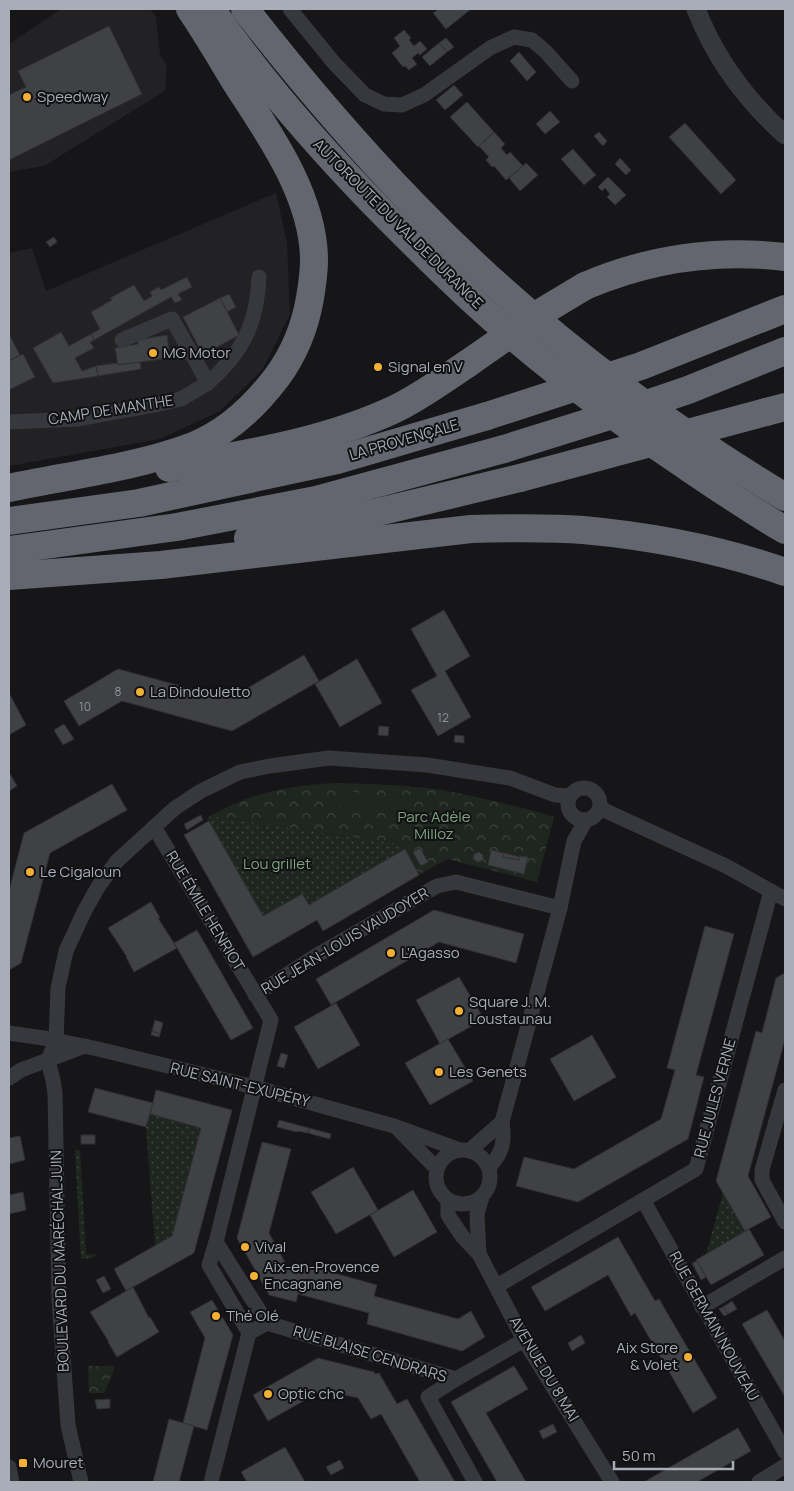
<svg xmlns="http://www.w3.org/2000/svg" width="794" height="1491" font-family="Manrope,sans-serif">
  <defs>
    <pattern id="grass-dots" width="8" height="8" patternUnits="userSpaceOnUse" patternTransform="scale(1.25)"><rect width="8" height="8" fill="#1e261f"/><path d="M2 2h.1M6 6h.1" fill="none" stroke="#3c433d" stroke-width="1.8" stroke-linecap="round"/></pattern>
    <pattern id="forest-crowns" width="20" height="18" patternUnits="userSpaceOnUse" patternTransform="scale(1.25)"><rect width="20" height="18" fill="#1e261f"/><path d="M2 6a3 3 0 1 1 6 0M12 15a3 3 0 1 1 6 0" fill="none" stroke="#3c433d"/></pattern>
  </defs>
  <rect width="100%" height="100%" fill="#161618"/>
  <g fill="#222225">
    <polygon points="61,9 150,9 156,17 160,55 167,65 165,91 44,166 9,172 9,44"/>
    <polygon points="276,193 287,243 290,314 263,369 220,411 160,439 9,466 9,253 32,248 46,291"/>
  </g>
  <g fill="url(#grass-dots)">
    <polygon points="216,817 401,844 405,849 309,905 302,894 263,916 209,821"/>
    <polygon points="150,1114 201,1128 172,1236 155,1246 146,1127"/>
    <polygon points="75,1150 80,1150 86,1254 96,1254 93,1258 81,1259"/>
    <polygon points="723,1193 745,1231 706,1254"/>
  </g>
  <g fill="url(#forest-crowns)">
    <path d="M335,783C371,784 407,785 442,790C480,797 517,806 554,817L537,882L447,859L419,875L401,844L216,817L209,821L207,818C250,793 285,786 335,783Z"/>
    <polygon points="88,1366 114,1366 114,1370 104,1393 89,1393"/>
  </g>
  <polygon fill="#1e261f" points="341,790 407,800 405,815 338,805"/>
  <g fill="#404145" stroke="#303034">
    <polygon points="439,9 471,9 446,29 433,13"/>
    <polygon points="109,26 142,94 9,160 9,95 26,87 18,71"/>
    <polygon points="404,30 411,38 409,40 414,46 420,41 427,49 420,55 418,53 412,58 417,64 409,70 405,66 403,67 392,53 400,46 394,38"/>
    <polygon points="446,38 454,47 447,52 439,43"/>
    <polygon points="439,43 447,52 430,66 422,57"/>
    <polygon points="519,52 536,72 527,81 510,61"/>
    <polygon points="454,85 463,95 445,110 436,100"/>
    <polygon points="467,102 494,132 478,147 450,117"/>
    <polygon points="550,111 560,122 545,134 536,124"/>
    <polygon points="685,123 736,180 721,194 669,137"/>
    <polygon points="494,132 505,144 501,148 507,155 510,152 523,166 506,180 494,166 492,167 486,160 489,157 479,146"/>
    <polygon points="599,132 607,141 603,146 594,136"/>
    <polygon points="573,149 596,175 584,185 561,159"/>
    <polygon points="620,158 631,170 626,175 615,164"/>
    <polygon points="526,163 538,175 520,191 509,178"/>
    <polygon points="608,177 626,195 615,205 607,197 610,194 605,188 602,191 598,187"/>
    <polygon points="54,237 57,242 50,247 46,242"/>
    <polygon points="187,277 192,287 178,294 182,300 175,303 171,297 94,340 91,334 100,329 91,312 112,300 110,298 134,285 144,301 152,296 150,292 159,287 161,290"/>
    <polygon points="229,294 236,307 227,312 220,298"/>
    <polygon points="220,298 239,335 203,355 183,317"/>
    <polygon points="61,332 69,346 91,334 94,340 90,342 94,348 75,358 82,371 96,366 98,376 53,383 33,348"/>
    <polygon points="9,334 20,355 9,361"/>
    <polygon points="167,335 170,358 118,365 115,348 138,344 137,340"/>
    <polygon points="23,354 35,377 9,390 9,361"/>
    <polygon points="140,362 141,369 98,376 96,366 117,363 118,365"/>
    <polygon points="444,610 470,656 445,671 471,717 438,736 411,690 437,676 411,629"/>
    <polygon points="304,655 319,681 232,731 122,701 79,726 64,701 118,669 229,699"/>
    <polygon points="357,659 382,703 340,727 315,684"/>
    <polygon points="9,693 26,725 9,735"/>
    <polygon points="64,724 74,739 63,745 54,730"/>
    <polygon points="379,726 389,727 388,736 378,735"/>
    <polygon points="455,735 464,736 464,743 454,742"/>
    <polygon points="9,772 17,786 9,791"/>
    <polygon points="112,784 127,810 50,853 21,963 9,970 9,891 24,833"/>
    <polygon points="201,815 203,820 187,830 184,824"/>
    <polygon points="209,821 263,916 302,894 309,905 405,849 419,875 323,931 317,920 253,957 184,835"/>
    <polygon points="420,848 428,862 421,866 413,852"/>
    <polygon points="491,850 504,853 503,857 519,860 520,856 528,857 524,874 488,865"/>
    <polygon points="479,852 483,855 483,860 478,862 473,859 474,854"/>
    <polygon points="504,853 520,857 519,860 503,857"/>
    <polygon points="151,902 160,918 158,918 177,948 134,972 126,957 127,957 108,928"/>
    <polygon points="434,910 524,934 516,963 439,942 331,1005 316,979"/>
    <polygon points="705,926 734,934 696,1075 704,1077 688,1139 578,1202 516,1186 524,1157 574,1169 661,1119 675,1070 667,1068"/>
    <polygon points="197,930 253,1028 231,1040 174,943"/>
    <polygon points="785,973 785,1039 748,1176 771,1217 745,1231 716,1181 756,1031 762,1033 776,978"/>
    <polygon points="459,977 484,1019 440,1044 416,1000"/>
    <polygon points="336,1003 360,1045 318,1069 294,1027"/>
    <polygon points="155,1020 163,1023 160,1034 152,1031"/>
    <polygon points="152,1031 160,1034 159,1037 151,1035"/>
    <polygon points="592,1035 616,1077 574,1101 550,1059"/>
    <polygon points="448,1039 473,1081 430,1105 405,1063"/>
    <polygon points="281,1053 288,1055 284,1068 277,1066"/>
    <polygon points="95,1088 153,1103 146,1127 88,1112"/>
    <polygon points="156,1090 232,1110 194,1253 126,1291 114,1269 172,1236 201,1128 150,1114"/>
    <polygon points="279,1120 309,1128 308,1133 297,1131 297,1132 277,1127"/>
    <polygon points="309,1128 331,1134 330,1139 308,1133"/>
    <rect x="81" y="1135" width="14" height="9"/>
    <polygon points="20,1136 25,1160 9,1164 9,1138"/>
    <polygon points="262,1142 291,1149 269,1233 288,1268 303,1273 305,1265 377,1285 374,1296 458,1319 471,1311 485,1337 462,1351 367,1324 369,1313 298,1294 296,1302 269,1295 237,1238"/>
    <polygon points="353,1167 378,1210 336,1234 311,1192"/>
    <polygon points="413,1190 437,1232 394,1257 370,1215"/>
    <polygon points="23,1192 26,1210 9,1214 9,1195"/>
    <polygon points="749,1229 764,1255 711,1285 696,1260"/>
    <polygon points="618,1237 655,1301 659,1299 717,1398 693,1413 635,1313 631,1316 608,1275 545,1311 531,1287"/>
    <polygon points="697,1261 706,1277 701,1280 692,1263"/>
    <polygon points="104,1276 111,1289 103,1293 96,1280"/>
    <polygon points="133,1287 149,1318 150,1317 159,1332 117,1357 108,1342 109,1342 90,1312"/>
    <polygon points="212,1300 233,1335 207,1430 183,1423 205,1338 190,1312"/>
    <polygon points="732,1301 737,1309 728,1314 723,1307"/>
    <polygon points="723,1307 728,1314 724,1316 719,1309"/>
    <polygon points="767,1310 785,1341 785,1397 742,1324"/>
    <polygon points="581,1335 585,1343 572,1351 568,1343"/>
    <polygon points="318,1358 374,1372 375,1374 379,1373 397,1404 407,1399 455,1482 420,1482 381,1414 371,1419 358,1398 323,1390 268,1421 253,1395"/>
    <polygon points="514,1366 528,1389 486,1413 526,1482 497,1482 451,1402"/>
    <polygon points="110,1399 110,1408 97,1409 95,1400"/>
    <polygon points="169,1419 194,1426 179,1482 153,1482"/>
    <polygon points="553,1424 557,1432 543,1439 539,1431"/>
    <polygon points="738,1428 751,1451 697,1482 644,1482"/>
    <polygon points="285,1447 305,1482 247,1482 241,1472"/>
    <polygon points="340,1460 344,1468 331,1475 326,1467"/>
  </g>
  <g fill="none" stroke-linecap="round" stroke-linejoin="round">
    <g stroke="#37383d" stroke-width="15">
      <polyline points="290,9 334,63 365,95 384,104 402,105 424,95 490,48 514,37 532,40 545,51 572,81"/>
      <path d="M208,383C243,352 257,324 259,277"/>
      <polyline points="9,422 77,419 159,404 181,399 208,383 172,319 122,340"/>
      <circle cx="584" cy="804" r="16"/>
      <polyline points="600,807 608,812 726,866 785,899"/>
      <polyline points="154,827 271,1020 216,1242 209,1265 249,1333"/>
      <polyline points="255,995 314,957 437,886 456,882 560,908"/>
      <polyline points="9,1033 50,1039 98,1049 254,1087 394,1126 460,1150"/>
      <polyline points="9,1078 21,1070 85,1046"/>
      <polyline points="785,1090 762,1170 762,1180 785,1222"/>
      <polyline points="399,1130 437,1169"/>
      <circle cx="463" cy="1177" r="27"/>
      <polyline points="469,1151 502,1122"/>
      <path d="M489,1167C503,1153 505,1141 502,1122L560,908L574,841L586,820"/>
      <polyline points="448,1200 448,1215 462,1236 479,1254 524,1340 612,1482"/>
      <polyline points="643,1200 785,1452"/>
      <polyline points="216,1242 267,1323"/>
      <polyline points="479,1254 477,1214 482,1197"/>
      <polyline points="497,1286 696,1169 771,891"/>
      <polyline points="702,1307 785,1258"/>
      <polyline points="249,1333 267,1323 456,1379 524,1340"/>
      <polyline points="456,1379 428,1397 475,1482"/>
      <polyline points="9,1467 12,1482"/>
      <polyline points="81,1482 68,1425 59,1300 55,1093 53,1080 48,1061 56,1040 58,988 66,951 84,912 98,887 117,861 175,808 201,791 240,772 270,766 329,758 427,765 510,778 555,795 570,796"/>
      <polyline points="211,1482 249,1333"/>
      <polyline points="759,1482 785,1466"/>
    </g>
    <path stroke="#37383d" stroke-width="19" d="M696,9C715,58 746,100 785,135"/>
    <g stroke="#63666e" stroke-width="28">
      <path d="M211,9C263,84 324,153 388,218C415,245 442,272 470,298C535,358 606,412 680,462C714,485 749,509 785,530"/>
      <path d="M245,9C298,77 354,143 415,206C523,318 652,417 785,497"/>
      <path d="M585,286C648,259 717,249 785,257"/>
      <polyline points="766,412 785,407"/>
      <path d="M169,468C245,454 325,442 395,409C420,397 443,380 467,364"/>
      <path d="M9,488C70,475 134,468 193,446C226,433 255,406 277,377C294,354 305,327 310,298C312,286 314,273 314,260C314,198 271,136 238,86C222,60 207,34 190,9"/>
      <polyline points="9,521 139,503 337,460 487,416"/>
      <polyline points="248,538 370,514 520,478"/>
      <polyline points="9,550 177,527 316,500 504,449"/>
      <path d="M9,576L161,565L471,529C508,528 546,527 583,530C649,536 722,550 785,572"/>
    </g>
    <g stroke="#63666e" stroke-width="28">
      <polyline points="467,364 540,313 585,286"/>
      <polyline points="487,416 641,366 785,309"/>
      <polyline points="504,449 635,408 688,390 785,351"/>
      <polyline points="520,478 766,412"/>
    </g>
  </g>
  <g fill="#f2b134" stroke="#111113" stroke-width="2">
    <circle cx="27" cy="97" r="5"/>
    <circle cx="153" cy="353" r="5"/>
    <circle cx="378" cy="367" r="5"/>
    <circle cx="140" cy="692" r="5"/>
    <circle cx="30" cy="872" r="5"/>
    <circle cx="391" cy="953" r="5"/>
    <circle cx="459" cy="1011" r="5"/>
    <circle cx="439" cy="1072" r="5"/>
    <circle cx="245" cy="1247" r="5"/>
    <circle cx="254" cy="1276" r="5"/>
    <circle cx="216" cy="1316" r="5"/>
    <circle cx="688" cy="1357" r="5"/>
    <circle cx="268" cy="1394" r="5"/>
    <rect x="18" y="1458" width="10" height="10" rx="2.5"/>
  </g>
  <g text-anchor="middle" stroke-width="4" stroke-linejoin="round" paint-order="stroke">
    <g font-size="12" fill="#8e929b">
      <text x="118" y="696">8</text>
      <text x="85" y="711">10</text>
      <text x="443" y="722">12</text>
    </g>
    <g font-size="15" fill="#a8adb8" stroke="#111113" text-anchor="start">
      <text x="37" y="102">Speedway</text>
      <text x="163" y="358">MG Motor</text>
      <text x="388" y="372">Signal en V</text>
      <text x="150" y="697">La Dindouletto</text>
      <text x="40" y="877">Le Cigaloun</text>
      <text x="401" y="958">L’Agasso</text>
      <text x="469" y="1007">Square J. M.<tspan x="469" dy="17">Loustaunau</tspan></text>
      <text x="449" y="1077">Les Genets</text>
      <text x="255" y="1252">Vival</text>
      <text x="264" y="1272">Aix-en-Provence<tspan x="264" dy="17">Encagnane</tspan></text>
      <text x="226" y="1321">Thé Olé</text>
      <text x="678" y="1353" text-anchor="end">Aix Store<tspan x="678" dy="17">&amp; Volet</tspan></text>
      <text x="278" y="1399">Optic chc</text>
      <text x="33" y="1468">Mouret</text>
    </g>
    <g font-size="15" fill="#a8adb8" stroke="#111113">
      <text transform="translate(398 224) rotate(45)" y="5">AUTOROUTE DU VAL DE DURANCE</text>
      <text transform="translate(111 410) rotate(-9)" y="5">CAMP DE MANTHE</text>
      <text transform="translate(404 440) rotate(-16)" y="5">LA PROVENÇALE</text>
      <text transform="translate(205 911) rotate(59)" y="5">RUE ÉMILE HENRIOT</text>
      <text transform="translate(345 941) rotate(-31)" y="5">RUE JEAN-LOUIS VAUDOYER</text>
      <text transform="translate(240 1085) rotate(14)" y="5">RUE SAINT-EXUPÉRY</text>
      <text transform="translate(715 1098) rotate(-75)" y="5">RUE JULES VERNE</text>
      <text transform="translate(60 1261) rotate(-92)" y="5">BOULEVARD DU MARÉCHAL JUIN</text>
      <text transform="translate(714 1326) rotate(61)" y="5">RUE GERMAIN NOUVEAU</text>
      <text transform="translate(370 1354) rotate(17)" y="5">RUE BLAISE CENDRARS</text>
      <text transform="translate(544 1369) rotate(59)" y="5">AVENUE DU 8 MAI</text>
    </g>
    <g font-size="15" fill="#7fa381" stroke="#111113">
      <text x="434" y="822">Parc Adèle<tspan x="434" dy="17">Milloz</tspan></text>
      <text x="277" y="869">Lou grillet</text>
    </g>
  </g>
  <rect width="794" height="1491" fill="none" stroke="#a8adb8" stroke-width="20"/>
  <path d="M614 1461v8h119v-8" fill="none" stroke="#a8adb8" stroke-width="2.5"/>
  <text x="622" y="1461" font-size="15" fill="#a8adb8" stroke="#111113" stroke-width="4" paint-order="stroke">50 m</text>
</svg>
